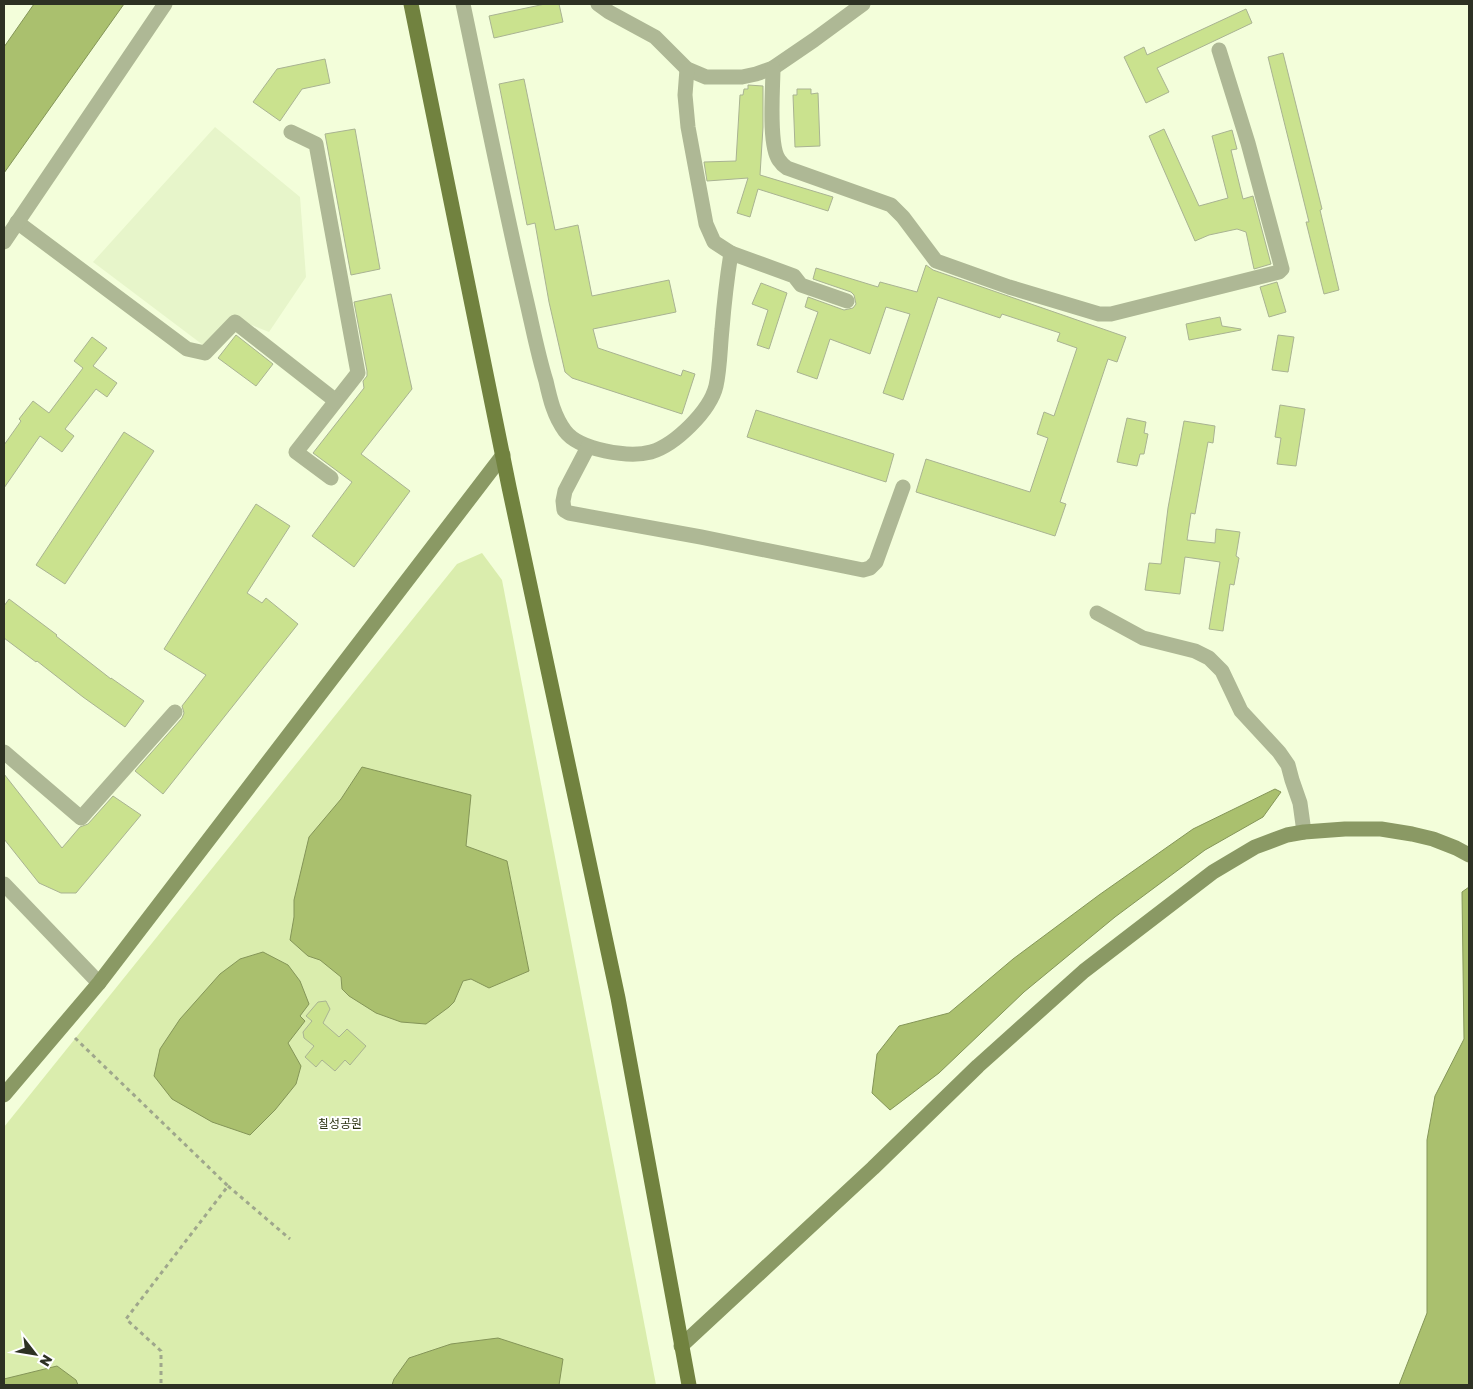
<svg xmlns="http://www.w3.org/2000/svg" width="1473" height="1389" font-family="'Golos Text','Noto Sans KR',sans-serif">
  <rect width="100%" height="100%" fill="#f3feda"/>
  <polygon fill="#e7f5ca" points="215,127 300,197 306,277 269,332 232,317 203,345 93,262"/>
  <polygon fill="#daedad" points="482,553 502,580 656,1385 4,1385 4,1127 457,564"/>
  <g fill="#aac06e" stroke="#849558">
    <polygon points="34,4 124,4 4,173 4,47"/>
    <polygon points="362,767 471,795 466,846 507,861 529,971 489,988 471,979 463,981 454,1002 449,1007 426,1024 401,1022 376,1013 349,996 342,989 341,977 320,960 308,956 290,940 294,917 294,900 309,837 341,799"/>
    <polygon points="1275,789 1281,792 1263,817 1205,850 1115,917 1024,992 939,1073 890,1110 872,1093 877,1054 899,1026 949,1013 1013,959 1099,895 1193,829"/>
    <polygon points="1469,887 1469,1385 1399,1385 1427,1313 1427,1140 1435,1096 1464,1039 1462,892"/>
    <polygon points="263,952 288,965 300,981 309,1004 300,1016 305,1021 288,1043 301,1066 296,1084 275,1110 250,1135 212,1122 172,1099 154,1076 160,1049 180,1019 220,974 240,959"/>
    <polygon points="498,1338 563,1359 559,1385 392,1385 394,1379 409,1358 451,1344"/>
    <polygon points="57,1366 76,1380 78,1385 4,1385 4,1379"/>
  </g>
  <g fill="#cae28e" stroke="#a9b392">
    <polygon points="545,4 559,4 563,22 494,38 489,16"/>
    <polygon points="1246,9 1252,23 1157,68 1169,92 1146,103 1124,57 1144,47 1147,55"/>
    <polygon points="1283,53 1322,209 1320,210 1339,290 1324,294 1306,222 1309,222 1268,57"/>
    <polygon points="325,59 330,83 302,89 280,121 253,102 277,69"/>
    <polygon points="524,79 555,230 578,225 592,296 669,280 676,312 593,329 598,348 681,376 683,370 695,374 682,414 572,378 565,372 549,302 535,223 527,225 499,84"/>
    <polygon points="748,85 763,86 763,127 760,175 833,197 828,211 758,189 750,217 737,213 748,178 707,181 704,162 736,161 740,95 743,95 744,89 748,89"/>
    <polygon points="797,89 811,89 811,94 818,93 820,146 795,147 793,95 797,95"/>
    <polygon points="355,129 380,269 351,275 325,134"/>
    <polygon points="1164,129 1199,206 1228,198 1212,136 1232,130 1237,149 1231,150 1243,199 1253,196 1271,264 1254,269 1246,232 1237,229 1209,235 1195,241 1149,136"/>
    <polygon points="926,265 933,270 1126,337 1117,362 1108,359 1060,502 1066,504 1055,536 916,492 926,459 1030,492 1048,438 1037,434 1044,412 1054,416 1077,348 1057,341 1060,333 1002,314 1000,318 938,297 903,400 883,393 910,314 886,307 870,354 830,339 817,379 797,372 818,312 805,307 808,297 844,310 853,308 856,304 854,295 851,292 813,279 816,268 878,287 880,282 917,292"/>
    <polygon points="1277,282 1286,312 1269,317 1260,287"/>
    <polygon points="761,283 787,293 769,349 757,345 768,310 752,304"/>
    <polygon points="391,294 412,389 361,454 410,491 354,567 312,536 352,482 313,453 364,388 363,381 367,376 367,371 354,302"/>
    <polygon points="1220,317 1222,326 1241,329 1241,330 1189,340 1186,324"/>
    <polygon points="236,335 273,364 256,386 218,358"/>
    <polygon points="1278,335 1294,337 1288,372 1272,370"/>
    <polygon points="92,337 107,348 93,366 117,383 107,397 96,389 65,429 74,436 62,452 40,436 4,488 4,445 21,421 19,419 33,401 49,413 83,368 74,361"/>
    <polygon points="1280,405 1305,409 1296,466 1277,464 1281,438 1275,437"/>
    <polygon points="756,410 894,454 886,482 747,437"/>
    <polygon points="1127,418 1146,422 1144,433 1148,434 1144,454 1140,454 1137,466 1117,462"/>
    <polygon points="1184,421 1215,426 1213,443 1208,442 1195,514 1191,513 1187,540 1215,543 1216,529 1240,532 1236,556 1239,558 1234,585 1230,584 1223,631 1209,629 1220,562 1185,557 1180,594 1145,590 1149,563 1161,564 1168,508"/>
    <polygon points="124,432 154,451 65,584 36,565"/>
    <polygon points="256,504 290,526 247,593 262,603 266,598 298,624 163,794 135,771 182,718 184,713 182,706 206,675 164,649"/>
    <polygon points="9,599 57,635 56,636 111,679 111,678 144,701 125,727 83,697 37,661 36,662 4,638 4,606"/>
    <polygon points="4,774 62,848 80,827 88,824 113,796 141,815 76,893 61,893 39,883 4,839"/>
    <polygon points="326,1001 330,1009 323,1023 339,1037 347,1029 366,1046 350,1065 345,1060 335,1071 322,1060 316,1067 305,1057 314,1046 304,1038 303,1032 312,1021 306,1016 318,1002"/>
  </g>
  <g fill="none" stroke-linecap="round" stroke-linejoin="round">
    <g stroke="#9fa78c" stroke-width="3" stroke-dasharray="4 4" stroke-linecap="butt">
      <polyline points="75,1038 228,1186 126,1319 161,1351 161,1385"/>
      <polyline points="228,1186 290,1239"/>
    </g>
    <g stroke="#aeb895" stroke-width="15">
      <path d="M463,4C484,104 504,204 527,303C533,329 538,355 546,381C550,399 554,416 565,431C579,450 629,458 651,452C675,445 710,411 716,386C720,368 720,348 722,329C724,304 727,278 731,253"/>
      <polyline points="598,4 609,12 655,37 687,69 706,77 742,77 756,74 773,68 814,40 863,4"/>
      <path d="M773,68C773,88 768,145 779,160C781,163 784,166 787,168L891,205L903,217L936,261L1009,287L1099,314H1111L1279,272L1282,269L1248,143L1219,50"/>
      <polyline points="687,69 685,95 688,127 706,224 714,242 731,253 794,276 801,285 847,301"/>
      <polyline points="291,132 316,144 358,373 296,452 331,478"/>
      <polyline points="17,222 187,349 205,353 235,322 336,401"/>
      <polyline points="4,242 165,4"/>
      <polyline points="588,447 565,491 563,501 564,510 569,513 701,537 863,570 870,568 876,562 903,487"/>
      <polyline points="1097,613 1143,638 1195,651 1209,658 1222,671 1241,711 1279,752 1288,765 1292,780 1300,803 1304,832"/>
      <polyline points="4,752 81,818 175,712"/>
      <polyline points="4,884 99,983"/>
    </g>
    <g stroke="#8a9964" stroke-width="15">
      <polyline points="4,1095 99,983 503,455"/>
      <polyline points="681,1346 873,1168 978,1066 1084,971 1213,872 1255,847 1287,835 1304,832 1345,829 1381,829 1412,834 1433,839 1456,848 1469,855"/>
    </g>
    <polyline stroke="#71823f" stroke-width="15" points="411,4 509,487 618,998 689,1385"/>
  </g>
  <g text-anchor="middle" stroke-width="4" stroke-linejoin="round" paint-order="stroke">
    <g font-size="12" fill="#2c3512" stroke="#fff">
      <text x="340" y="1128">칠성공원</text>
    </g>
  </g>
  <rect width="1473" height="1389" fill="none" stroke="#2d3123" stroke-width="10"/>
  <g transform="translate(35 1354) rotate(121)" stroke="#ffffff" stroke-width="4" paint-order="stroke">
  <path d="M0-4L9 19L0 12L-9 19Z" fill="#2d3123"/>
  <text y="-8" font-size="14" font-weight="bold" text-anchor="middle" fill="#2d3123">N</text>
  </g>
</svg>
